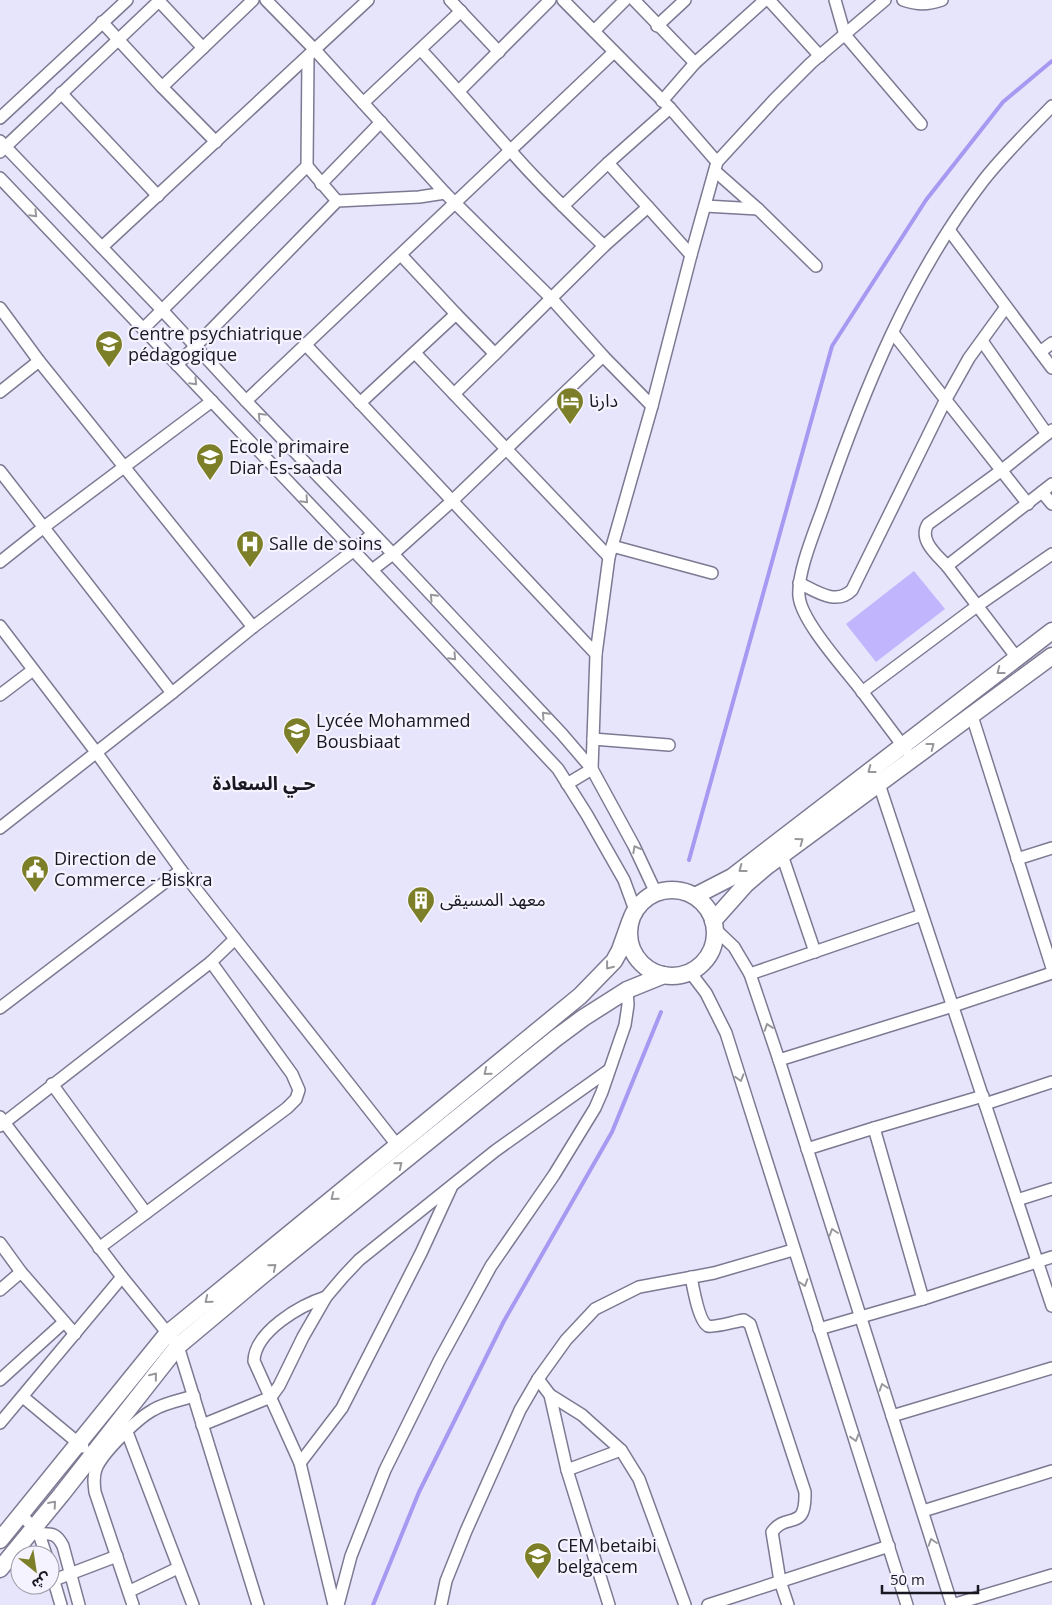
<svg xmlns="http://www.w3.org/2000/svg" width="1052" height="1605" font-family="'Open Sans','Noto Sans Arabic',sans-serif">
  <rect width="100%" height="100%" fill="#e7e5fb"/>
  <polygon fill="#c1b6fd" points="914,571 945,609 876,662 846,624"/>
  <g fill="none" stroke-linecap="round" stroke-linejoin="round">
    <g stroke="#a798f1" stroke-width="4">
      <polyline points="689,860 832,346 926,200 1003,102 1052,61"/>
      <polyline points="373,1605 419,1492 504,1321 612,1132 661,1012"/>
    </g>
    <g stroke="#7c7992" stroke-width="14">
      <g id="street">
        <polyline points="266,0 315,50 445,193 551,298 603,356 652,406"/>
        <polyline points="450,0 499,52"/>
        <polyline points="563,0 670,108 717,162"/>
        <polyline points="634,0 695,63"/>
        <polyline points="769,0 820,56"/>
        <polyline points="835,0 845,35 921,124"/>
        <path d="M903,0C917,5 928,5 942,0"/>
        <polyline points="159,1 203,48"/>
        <polyline points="102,22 162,87 216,142"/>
        <polyline points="657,26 685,0"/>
        <polyline points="594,31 625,0"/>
        <path d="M421,50C452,83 480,117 510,150C539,184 572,215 604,246"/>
        <polyline points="162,87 253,0"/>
        <polyline points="459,91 550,0"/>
        <polyline points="61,93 158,196"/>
        <polyline points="662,101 695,63 765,0"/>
        <polyline points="363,103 461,11"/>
        <polyline points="0,118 127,0"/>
        <polyline points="0,141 162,310 246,401 393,554 562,734 592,769 634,846 656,893"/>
        <polyline points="0,152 160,0"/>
        <polyline points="608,163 648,207"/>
        <polyline points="307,166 337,201"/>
        <polyline points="715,171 758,209 816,266"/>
        <polyline points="0,178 372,570 558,769 587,815 624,880 635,910"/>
        <polyline points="321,184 381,122"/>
        <polyline points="563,206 608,163 670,108"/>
        <polyline points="705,206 758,209"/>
        <polyline points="949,230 1040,352"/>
        <polyline points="102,247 368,0"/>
        <polyline points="401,255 456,314"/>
        <polyline points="0,308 39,361 253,627"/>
        <polyline points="143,329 307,166 308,57"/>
        <polyline points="893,333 1028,504"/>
        <polyline points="982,341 1047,434"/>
        <polyline points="1052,343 1040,352 1052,368"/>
        <polyline points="305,344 596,654"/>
        <polyline points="415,353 609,557"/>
        <polyline points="495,354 604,246 648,207 691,255"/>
        <polyline points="177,365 337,201 419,197 445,193"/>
        <polyline points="0,392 39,361"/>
        <polyline points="246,401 614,52"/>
        <polyline points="360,403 456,314 495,354 454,394"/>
        <polyline points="0,471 172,693"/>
        <polyline points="1042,492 1052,504"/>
        <polyline points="612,546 712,573"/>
        <polyline points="0,562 44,527 212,401"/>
        <path d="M947,566C937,555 918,540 928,524L1002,470L1052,430"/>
        <polyline points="372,570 393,554 452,501 603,356"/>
        <path d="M799,583C816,591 836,606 852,590L946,399L969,358L1006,307"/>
        <polyline points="0,626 96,752 181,870 397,1145"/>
        <polyline points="1017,658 947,566 1052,484"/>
        <polyline points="862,692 977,606 1052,554"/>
        <polyline points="0,695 33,670"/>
        <polyline points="972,716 1052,968"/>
        <polyline points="593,739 669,745"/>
        <path d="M906,750C891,730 876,710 861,690C845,669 801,621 799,596C797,571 817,526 825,502C864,389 910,276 983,181C1004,154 1029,130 1052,106"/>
        <polyline points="567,784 592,769 596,654 609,557 652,406 691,255 717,162 774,100 811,63 885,0"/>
        <polyline points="879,784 1052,1306"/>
        <polyline points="0,828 172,693 253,627 353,551 372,534"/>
        <polyline points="782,855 815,952"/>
        <polyline points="1017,859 1052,848"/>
        <polyline points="714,928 734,947 750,974 779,1060 952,1605"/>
        <polyline points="690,972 706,993 726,1033 907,1605"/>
        <polyline points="750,974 922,915"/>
        <polyline points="0,1008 181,870"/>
        <polyline points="779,1060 953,1006 1052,973"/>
        <polyline points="52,1084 146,1213"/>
        <polyline points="985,1104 1052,1082"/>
        <polyline points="0,1117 122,1277 178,1346 258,1605"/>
        <polyline points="0,1126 211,962 235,939"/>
        <polyline points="807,1149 874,1128"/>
        <polyline points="1017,1200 1052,1189"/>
        <polyline points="0,1243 21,1272 75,1334"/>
        <polyline points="99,1248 287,1108 296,1099 299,1090 292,1074 211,962"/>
        <path d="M691,1277C693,1287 699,1322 708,1326C714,1328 736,1321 744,1320L750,1324L805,1492C806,1533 787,1511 772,1532L780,1581L788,1605"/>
        <polyline points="0,1290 21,1272"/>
        <path d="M326,1297C301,1305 255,1331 254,1361L300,1463L334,1605"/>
        <polyline points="923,1299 874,1128 983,1096"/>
        <polyline points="819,1329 923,1299 1052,1257"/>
        <polyline points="538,1379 550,1395 567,1470 609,1605"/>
        <polyline points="0,1380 64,1322"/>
        <polyline points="550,1395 582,1415 621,1450 639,1479 685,1605"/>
        <polyline points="23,1397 83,1447"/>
        <polyline points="892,1416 1052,1368"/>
        <polyline points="0,1423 122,1277"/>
        <polyline points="202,1425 271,1397 279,1386 303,1337 326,1297 343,1277 359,1260 495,1151 609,1070"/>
        <polyline points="127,1432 193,1605"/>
        <polyline points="300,1463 342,1408 421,1253 451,1188"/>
        <polyline points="567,1470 621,1450"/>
        <polyline points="923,1511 1052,1471"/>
        <polyline points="21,1514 39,1534 46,1555"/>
        <path d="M39,1534C52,1533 57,1534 63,1546L79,1605"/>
        <polyline points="50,1568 61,1605"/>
        <polyline points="54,1580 117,1556"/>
        <polyline points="130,1591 178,1568"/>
        <path d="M133,1605L95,1492C94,1483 93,1477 96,1469C102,1453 138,1418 153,1410C164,1403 181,1400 194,1396"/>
        <polyline points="338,1605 351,1556 385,1470 439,1361 491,1266 554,1175 595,1108 602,1092 625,1025 628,1005 627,990"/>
        <polyline points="441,1605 446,1581 466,1531 520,1410 538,1379 566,1340 595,1309 639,1287 714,1273 793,1250"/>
        <polyline points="708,1605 889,1546"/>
        <polyline points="952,1605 1052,1575"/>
      </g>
    </g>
    <g stroke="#7c7992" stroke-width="19">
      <g id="secondary">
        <circle cx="672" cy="933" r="43"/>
        <polyline points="695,896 732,877 1052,631"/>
        <polyline points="713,921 746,884 767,866 1052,656"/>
        <polyline points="0,1540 167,1334 580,996 614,961 620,950 630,922"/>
        <polyline points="0,1569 61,1495 178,1346 264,1274 556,1038 583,1018 627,990 664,975"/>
      </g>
    </g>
    <use href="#street" stroke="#fff" stroke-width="11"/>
    <use href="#secondary" stroke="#fff" stroke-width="16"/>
  </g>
  <defs><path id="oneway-chevron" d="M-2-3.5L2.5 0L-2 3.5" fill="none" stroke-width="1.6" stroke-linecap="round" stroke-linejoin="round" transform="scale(1.25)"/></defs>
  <g stroke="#98979b">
    <use href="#oneway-chevron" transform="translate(34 214) rotate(46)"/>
    <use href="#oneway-chevron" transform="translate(194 382) rotate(46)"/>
    <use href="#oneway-chevron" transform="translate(261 416) rotate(-134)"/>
    <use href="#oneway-chevron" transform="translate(305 500) rotate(47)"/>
    <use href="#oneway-chevron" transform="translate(433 597) rotate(-133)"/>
    <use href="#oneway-chevron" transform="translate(453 657) rotate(47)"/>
    <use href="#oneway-chevron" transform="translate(1000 671) rotate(142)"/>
    <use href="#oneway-chevron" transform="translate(545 715) rotate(-133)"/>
    <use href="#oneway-chevron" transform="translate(931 746) rotate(-37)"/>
    <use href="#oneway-chevron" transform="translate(871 770) rotate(143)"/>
    <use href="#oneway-chevron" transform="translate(800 841) rotate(-36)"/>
    <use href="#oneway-chevron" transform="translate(636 849) rotate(-118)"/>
    <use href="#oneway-chevron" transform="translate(742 869) rotate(143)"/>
    <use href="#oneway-chevron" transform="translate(609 966) rotate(128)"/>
    <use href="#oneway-chevron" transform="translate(768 1027) rotate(-109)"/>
    <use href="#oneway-chevron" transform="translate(487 1072) rotate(141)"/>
    <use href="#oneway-chevron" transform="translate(740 1078) rotate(73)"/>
    <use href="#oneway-chevron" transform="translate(399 1165) rotate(-39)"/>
    <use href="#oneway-chevron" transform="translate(334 1197) rotate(141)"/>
    <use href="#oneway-chevron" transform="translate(833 1232) rotate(-108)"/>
    <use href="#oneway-chevron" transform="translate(273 1267) rotate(-39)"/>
    <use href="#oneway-chevron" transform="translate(804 1283) rotate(72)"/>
    <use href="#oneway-chevron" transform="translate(208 1300) rotate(141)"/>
    <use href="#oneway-chevron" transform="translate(154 1376) rotate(-51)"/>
    <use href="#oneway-chevron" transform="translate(883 1387) rotate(-108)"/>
    <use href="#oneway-chevron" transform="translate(855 1438) rotate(73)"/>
    <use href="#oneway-chevron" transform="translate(53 1504) rotate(-49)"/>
    <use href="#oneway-chevron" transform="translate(932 1542) rotate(-108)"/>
  </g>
  <defs>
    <g id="school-pin" transform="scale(1.4375)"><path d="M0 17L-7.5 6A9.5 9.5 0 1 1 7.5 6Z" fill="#7d7f28" stroke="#f5f3ff"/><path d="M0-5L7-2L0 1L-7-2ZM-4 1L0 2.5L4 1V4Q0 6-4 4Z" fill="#fff"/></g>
    <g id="hotel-pin" transform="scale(1.4375)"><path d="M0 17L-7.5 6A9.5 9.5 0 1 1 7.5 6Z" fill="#7d7f28" stroke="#f5f3ff"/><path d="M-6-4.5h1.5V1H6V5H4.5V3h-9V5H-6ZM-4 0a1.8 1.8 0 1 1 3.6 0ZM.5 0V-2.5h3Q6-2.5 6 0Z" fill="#fff"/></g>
    <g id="hospital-pin" transform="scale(1.4375)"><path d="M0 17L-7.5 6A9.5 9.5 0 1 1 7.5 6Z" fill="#7d7f28" stroke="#f5f3ff"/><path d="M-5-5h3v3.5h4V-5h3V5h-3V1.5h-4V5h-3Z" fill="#fff"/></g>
    <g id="civic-pin" transform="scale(1.4375)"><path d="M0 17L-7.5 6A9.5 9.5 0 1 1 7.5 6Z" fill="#7d7f28" stroke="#f5f3ff"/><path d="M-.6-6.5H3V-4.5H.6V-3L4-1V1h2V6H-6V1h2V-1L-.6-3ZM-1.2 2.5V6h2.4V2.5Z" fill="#fff"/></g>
    <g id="building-pin" transform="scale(1.4375)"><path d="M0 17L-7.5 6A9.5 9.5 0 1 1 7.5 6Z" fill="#7d7f28" stroke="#f5f3ff"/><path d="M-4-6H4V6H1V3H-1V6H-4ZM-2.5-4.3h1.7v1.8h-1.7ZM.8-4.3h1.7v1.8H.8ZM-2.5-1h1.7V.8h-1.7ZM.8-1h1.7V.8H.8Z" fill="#fff"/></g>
  </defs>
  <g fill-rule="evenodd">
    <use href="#school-pin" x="109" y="344"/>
    <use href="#hotel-pin" x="570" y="401"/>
    <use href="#school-pin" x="210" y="457"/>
    <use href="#hospital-pin" x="250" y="544"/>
    <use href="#school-pin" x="297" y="731"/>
    <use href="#civic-pin" x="35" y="869"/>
    <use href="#building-pin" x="421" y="900"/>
    <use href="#school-pin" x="538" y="1556"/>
  </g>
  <g text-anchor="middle" stroke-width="4.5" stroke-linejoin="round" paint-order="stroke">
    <g font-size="18" fill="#191821" stroke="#f5f3ff" text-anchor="start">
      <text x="128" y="340">Centre psychiatrique<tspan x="128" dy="21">pédagogique</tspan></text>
      <text x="589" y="407">دارنا</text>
      <text x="229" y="453">Ecole primaire<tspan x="229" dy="21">Diar Es-saada</tspan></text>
      <text x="269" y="550">Salle de soins</text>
      <text x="316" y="727">Lycée Mohammed<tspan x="316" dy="21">Bousbiaat</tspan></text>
      <text x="54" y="865">Direction de<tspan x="54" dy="21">Commerce - Biskra</tspan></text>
      <text x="440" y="906">معهد المسيقى</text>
      <text x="557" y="1552">CEM betaibi<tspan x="557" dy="21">belgacem</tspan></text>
    </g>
    <g font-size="19" font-weight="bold" fill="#191821" stroke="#f5f3ff">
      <text x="264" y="790">حـي السعادة</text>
    </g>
  </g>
  <g transform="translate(35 1570) rotate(150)"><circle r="24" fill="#f5f3ff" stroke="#9d9ba6"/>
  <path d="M0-4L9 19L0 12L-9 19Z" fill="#7d7f28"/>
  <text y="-8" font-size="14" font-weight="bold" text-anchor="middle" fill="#191821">ش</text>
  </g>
  <path d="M882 1585v8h96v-8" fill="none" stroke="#191821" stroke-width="2.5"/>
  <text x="890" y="1585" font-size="15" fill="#191821" stroke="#f5f3ff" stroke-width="4" paint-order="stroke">50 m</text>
</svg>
